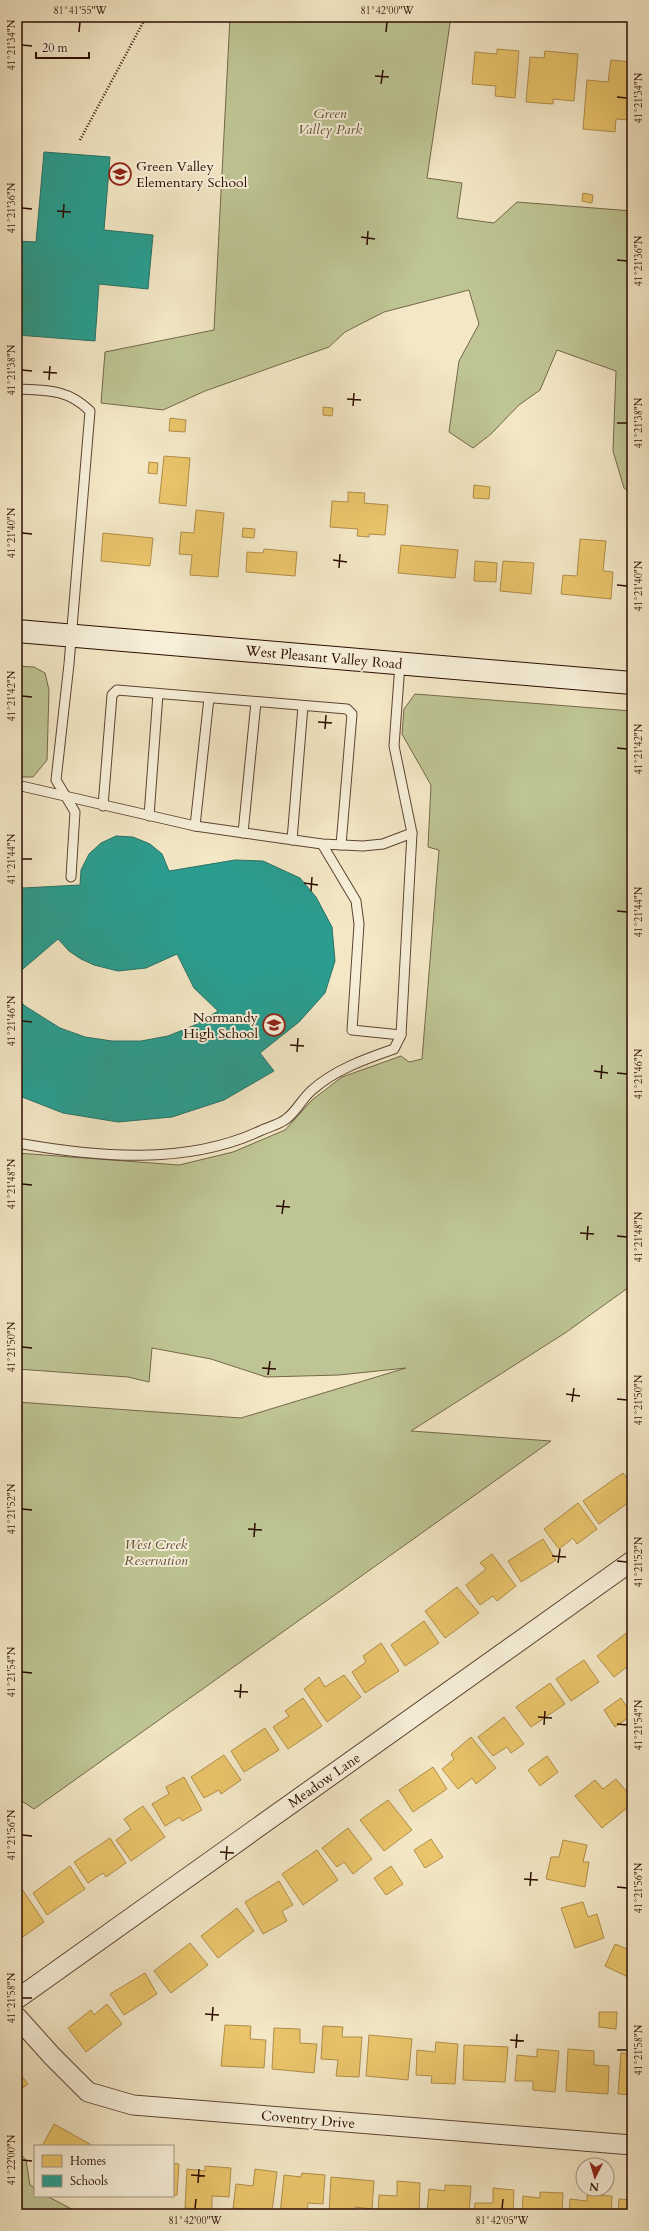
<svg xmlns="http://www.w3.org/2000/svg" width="649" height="2231" font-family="Cardo,serif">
  <rect width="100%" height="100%" fill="#f3e7c5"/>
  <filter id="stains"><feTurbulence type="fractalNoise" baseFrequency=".005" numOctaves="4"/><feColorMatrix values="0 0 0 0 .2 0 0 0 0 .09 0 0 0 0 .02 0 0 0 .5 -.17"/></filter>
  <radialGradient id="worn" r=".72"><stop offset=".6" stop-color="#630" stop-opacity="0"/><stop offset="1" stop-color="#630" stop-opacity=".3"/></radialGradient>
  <g fill="#bec493" stroke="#74684a">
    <polygon points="230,17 451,17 427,178 462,183 457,218 494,223 517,202 632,211 632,494 624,488 613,451 616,371 557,350 540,390 519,405 491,434 473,448 449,432 459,361 479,324 469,290 384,312 345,332 329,347 205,391 163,410 101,403 105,352 214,330"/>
    <polygon points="17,666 34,667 45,673 49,690 47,760 33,777 17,777"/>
    <polygon points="415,694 632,711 632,1285 565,1333 411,1431 551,1441 34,1809 17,1798 17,1402 241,1418 406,1368 339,1375 266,1377 211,1359 152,1348 149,1382 128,1377 17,1369 17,1153 179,1165 233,1152 285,1130 312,1100 342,1077 401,1056 409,1062 422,1059 439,850 428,847 431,785 402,734 404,709"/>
    <polygon points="17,2150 26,2160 30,2185 35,2188 35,2196 47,2196 81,2214 17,2214"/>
  </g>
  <g fill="#e9c46a" stroke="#b08d4a">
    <polygon points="497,49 519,51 515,98 495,96 496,86 472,84 475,52 497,54"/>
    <polygon points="545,51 578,54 574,101 553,99 553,104 526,102 530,57 544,58"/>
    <polygon points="611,60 632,62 628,120 616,119 615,132 583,129 587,80 608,82"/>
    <polygon points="583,193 593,195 592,203 582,201"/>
    <polygon points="323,407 333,408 332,416 323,415"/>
    <polygon points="170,418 186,420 185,432 169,431"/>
    <polygon points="164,456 190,458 186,506 159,503"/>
    <polygon points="149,462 158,463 157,474 148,473"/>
    <polygon points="474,485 490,487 489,499 473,498"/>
    <polygon points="348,492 365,493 364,503 388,505 385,535 369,534 369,537 357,536 358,529 330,527 332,501 348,502"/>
    <polygon points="196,510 224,513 218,577 190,575 192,555 179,554 181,532 194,533"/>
    <polygon points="243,528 255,529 254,538 242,537"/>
    <polygon points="103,533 153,538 150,566 101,561"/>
    <polygon points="580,539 606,541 603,571 613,572 611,599 561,594 563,575 577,576"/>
    <polygon points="401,545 458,550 455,578 398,573"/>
    <polygon points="264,549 297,552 295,576 246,572 247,552 263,553"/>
    <polygon points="475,561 497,563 496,582 474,581"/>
    <polygon points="503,561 534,563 531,594 500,591"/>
    <polygon points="623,1473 632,1485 632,1500 599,1524 583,1501"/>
    <polygon points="578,1503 597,1529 577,1544 573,1538 559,1549 544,1529"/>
    <polygon points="543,1539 556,1560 521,1582 508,1561"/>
    <polygon points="492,1554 516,1586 497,1601 493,1596 480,1605 466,1585 486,1569 480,1563"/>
    <polygon points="457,1587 479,1613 445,1638 425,1611"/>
    <polygon points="424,1621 439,1643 405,1666 391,1645"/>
    <polygon points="630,1630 632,1633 632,1663 614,1677 597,1656"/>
    <polygon points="381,1643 399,1671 365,1693 352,1672 366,1662 363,1656"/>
    <polygon points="584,1660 599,1682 571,1701 556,1679"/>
    <polygon points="344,1675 361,1697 327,1722 304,1689 319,1677 325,1687"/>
    <polygon points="550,1683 565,1704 531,1727 516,1707"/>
    <polygon points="303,1698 322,1726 288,1749 273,1727 289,1716 285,1711"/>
    <polygon points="621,1698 632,1715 615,1727 604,1710"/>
    <polygon points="504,1717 524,1744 511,1753 507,1747 493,1756 478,1737"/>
    <polygon points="265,1728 279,1750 244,1772 231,1751"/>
    <polygon points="471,1737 496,1768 476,1784 472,1778 458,1789 442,1769 454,1759 451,1754"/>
    <polygon points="224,1755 241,1780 221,1794 219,1790 204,1798 191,1777"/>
    <polygon points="547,1756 558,1772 540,1786 528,1770"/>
    <polygon points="433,1767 447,1789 413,1812 399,1790"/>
    <polygon points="184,1777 202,1810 182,1821 180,1817 165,1826 152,1804 169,1794 166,1787"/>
    <polygon points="616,1779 632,1798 632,1804 602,1828 575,1796 595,1780 603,1789"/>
    <polygon points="388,1800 412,1830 384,1851 360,1820"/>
    <polygon points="143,1806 165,1837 131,1861 116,1840 131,1829 124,1819"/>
    <polygon points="348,1828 372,1859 353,1874 344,1862 337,1867 322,1848"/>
    <polygon points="110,1838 126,1863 106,1877 103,1873 88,1883 74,1862"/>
    <polygon points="431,1839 443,1857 425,1868 414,1850"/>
    <polygon points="563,1840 587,1845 583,1862 589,1862 585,1887 546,1879 551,1857 559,1857"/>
    <polygon points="317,1850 338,1880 303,1905 282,1874"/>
    <polygon points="70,1866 85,1889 47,1915 33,1893"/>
    <polygon points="391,1866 403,1884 386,1895 374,1878"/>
    <polygon points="279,1881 293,1905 282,1911 287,1921 263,1934 245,1902"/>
    <polygon points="22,1889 44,1922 17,1941 17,1893"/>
    <polygon points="583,1902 588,1917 597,1914 604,1938 575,1948 561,1908"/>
    <polygon points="237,1908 254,1931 218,1958 201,1936"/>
    <polygon points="190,1943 208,1965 171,1993 154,1971"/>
    <polygon points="615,1944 632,1951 632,1979 605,1966"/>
    <polygon points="145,1973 157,1994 124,2015 110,1994"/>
    <polygon points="107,2004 122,2024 86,2052 68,2028 91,2010 94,2015"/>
    <polygon points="599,2012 617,2012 616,2029 599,2027"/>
    <polygon points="225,2025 251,2026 250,2039 266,2040 264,2068 221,2066"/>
    <polygon points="323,2026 343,2027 342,2037 362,2037 359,2077 336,2076 338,2060 321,2059"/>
    <polygon points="274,2028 300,2029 300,2043 317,2044 314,2073 272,2069"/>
    <polygon points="369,2035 412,2039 408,2080 366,2076"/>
    <polygon points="436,2042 458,2044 455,2084 431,2083 432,2076 416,2075 417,2050 435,2052"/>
    <polygon points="464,2045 508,2047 505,2082 463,2080"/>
    <polygon points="537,2049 559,2051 555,2092 533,2090 533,2081 515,2081 517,2055 537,2057"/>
    <polygon points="568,2049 594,2051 594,2065 609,2066 608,2094 566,2091"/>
    <polygon points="621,2053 632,2054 632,2095 618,2094"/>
    <polygon points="17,2070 28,2084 17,2092"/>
    <polygon points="54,2124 90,2144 89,2146 42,2146"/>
    <polygon points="173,2163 179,2164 177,2195 173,2195"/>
    <polygon points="205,2166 231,2168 229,2197 212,2196 212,2210 185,2208 187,2169 205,2171"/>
    <polygon points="255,2169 277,2172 272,2212 233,2208 236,2184 253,2186"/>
    <polygon points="302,2173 325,2175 323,2204 308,2203 307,2214 280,2214 284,2175 301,2177"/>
    <polygon points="331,2177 374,2181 372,2209 355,2207 355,2214 329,2214"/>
    <polygon points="397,2181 420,2183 419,2214 378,2214 379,2195 397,2196"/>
    <polygon points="445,2185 471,2186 469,2214 427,2214 429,2189 445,2191"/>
    <polygon points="493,2188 514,2190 513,2214 474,2214 475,2203 493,2203"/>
    <polygon points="540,2192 563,2193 562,2214 522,2214 523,2196 540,2198"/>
    <polygon points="587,2195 612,2196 611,2214 569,2214 570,2199 587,2201"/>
    <polygon points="619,2199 632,2200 632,2214 618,2214"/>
  </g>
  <g fill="#2a9d8f" stroke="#2a7264">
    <polygon points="44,152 110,157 104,230 153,235 148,289 99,284 95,341 17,335 17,241 36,242"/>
    <polygon points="116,836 133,837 150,844 162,854 169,871 235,860 263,861 300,878 316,897 332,927 335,961 325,993 299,1022 260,1053 274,1071 224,1100 172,1117 118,1122 63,1113 17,1095 17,998 25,1006 60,1028 85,1037 112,1041 141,1041 168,1036 195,1025 218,1011 194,988 177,954 146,968 118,971 94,965 81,959 69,951 58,939 17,974 17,877 23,888 80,885 81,870 89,854 101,843"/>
  </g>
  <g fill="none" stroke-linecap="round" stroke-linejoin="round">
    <g stroke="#5d4331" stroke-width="11">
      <g id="service">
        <path d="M17,389C46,390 68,389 90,411L69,664L56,780L75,812L71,877"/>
        <polyline points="17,785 195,826 322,844 363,846 383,844 412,833"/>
        <polyline points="103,806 112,695 117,690 347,709 352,714 341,845"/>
        <polyline points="149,816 158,694"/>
        <polyline points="195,826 209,698"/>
        <polyline points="243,833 256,702"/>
        <polyline points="292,840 303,706"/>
        <polyline points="322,844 356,901 359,924 352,1030 401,1035"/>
        <path d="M17,1143C96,1157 187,1166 262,1130C269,1127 280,1124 286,1119C296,1112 302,1099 311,1091C334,1070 365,1059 394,1049L401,1035L412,833L394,746L400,664"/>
      </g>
    </g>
    <g stroke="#5d4331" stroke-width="21">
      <g id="minor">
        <polyline points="17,1999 632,1561"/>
        <polyline points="17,2017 52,2056 88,2092 133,2105 632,2145"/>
      </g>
    </g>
    <g stroke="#2b0c00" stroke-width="24">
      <polyline id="secondary" points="17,631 632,683"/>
    </g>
    <polyline stroke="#2b0c00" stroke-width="2.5" stroke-dasharray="1 2" stroke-linecap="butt" points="80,140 146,17"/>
    <use href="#service" stroke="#f7efd9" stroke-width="9"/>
    <use href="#minor" stroke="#f7efd9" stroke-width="19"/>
    <use href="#secondary" stroke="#f7efd9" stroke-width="22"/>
  </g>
  <path fill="none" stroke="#2b0c00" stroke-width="1.5" d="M79,32L80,22M386,32L387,22M22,45L32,46M375,76L389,77M381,84L383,70M617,97L627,98M22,208L32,209M57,211L71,212M63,218L64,204M361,237L375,239M367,245L368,231M617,260L627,261M22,370L32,371M43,372L57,373M49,380L50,366M347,399L361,400M353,406L354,393M617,423H627M22,533L32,534M333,560L347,562M339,568L340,554M617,585L627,586M22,696L32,697M318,722L332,723M325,729L326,715M617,748L627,749M22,859H32M304,883L318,885M311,891L312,877M617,911L627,912M22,1021L32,1022M290,1045L304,1046M297,1052L298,1038M594,1071L608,1073M617,1073L627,1074M601,1079L602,1065M22,1184L32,1185M276,1206L290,1207M282,1214L284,1200M580,1233L594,1234M617,1236L627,1237M587,1240L588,1226M22,1347L32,1348M262,1368L276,1369M268,1375L270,1361M566,1394L580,1396M617,1399L627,1400M572,1402L574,1388M22,1509L32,1510M248,1529L262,1530M254,1537L255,1523M552,1556L566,1557M617,1561L627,1562M558,1563L560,1549M22,1672L32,1673M234,1691L248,1692M240,1698L241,1684M538,1717L552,1718M617,1724L627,1725M544,1725L545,1711M22,1835L32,1836M220,1852L234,1853M226,1860L227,1846M524,1879L538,1880M530,1886L531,1872M617,1887L627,1888M22,1998H32M205,2014L219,2015M212,2021L213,2007M510,2040L524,2041M516,2048L517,2034M617,2050H627M22,2160L32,2161M191,2175L205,2176M198,2183L199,2169M195,2209L196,2199M502,2209L503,2199"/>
  <defs>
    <g id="school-ring" transform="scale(1.15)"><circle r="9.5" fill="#f7efd9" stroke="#8f2418" stroke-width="1.5"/><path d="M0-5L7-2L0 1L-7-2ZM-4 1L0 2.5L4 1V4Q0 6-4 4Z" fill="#8f2418"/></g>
  </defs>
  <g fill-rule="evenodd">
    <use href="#school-ring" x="120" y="174"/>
    <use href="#school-ring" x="274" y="1025"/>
  </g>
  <g text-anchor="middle" stroke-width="4" stroke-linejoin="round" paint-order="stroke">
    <g font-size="14" font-style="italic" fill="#5e4c33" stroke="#f7efd9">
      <text x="330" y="118">Green<tspan x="330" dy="16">Valley Park</tspan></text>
      <text x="156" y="1549">West Creek<tspan x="156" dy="16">Reservation</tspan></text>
    </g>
    <g font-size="14" fill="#2b0c00" stroke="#f7efd9" text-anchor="start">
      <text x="136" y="171">Green Valley<tspan x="136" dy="16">Elementary School</tspan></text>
      <text x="258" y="1022" text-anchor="end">Normandy<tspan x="258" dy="16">High School</tspan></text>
    </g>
    <g font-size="14" fill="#2b0c00" stroke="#f7efd9">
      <text transform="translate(324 657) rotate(5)" y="5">West Pleasant Valley Road</text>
      <text transform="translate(324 1780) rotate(-35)" y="5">Meadow Lane</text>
      <text transform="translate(308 2119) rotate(5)" y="5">Coventry Drive</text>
    </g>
  </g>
  <rect width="649" height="2231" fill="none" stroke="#f3e7c5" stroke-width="44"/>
  <rect x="34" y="2145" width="140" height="52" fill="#f7efd9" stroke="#a59482"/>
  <rect x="42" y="2155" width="20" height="12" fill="#e9c46a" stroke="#a59482"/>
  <text x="70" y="2165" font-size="12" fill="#2b0c00">Homes</text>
  <rect x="42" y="2175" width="20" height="12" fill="#2a9d8f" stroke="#a59482"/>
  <text x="70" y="2185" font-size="12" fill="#2b0c00">Schools</text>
  <g transform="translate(595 2177) rotate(185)"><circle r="19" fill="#f7efd9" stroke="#a59482"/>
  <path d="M0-3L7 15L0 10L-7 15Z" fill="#8f2418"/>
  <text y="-6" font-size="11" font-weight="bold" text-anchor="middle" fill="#2b0c00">N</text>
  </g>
  <path d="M36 52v6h53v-6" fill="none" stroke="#2b0c00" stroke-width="2"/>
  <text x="42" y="52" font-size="12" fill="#2b0c00" stroke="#f7efd9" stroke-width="3" paint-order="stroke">20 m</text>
  <rect x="22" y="22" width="605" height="2187" fill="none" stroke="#2b0c00" stroke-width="1.5"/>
  <g font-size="10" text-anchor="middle" fill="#2b0c00">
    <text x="80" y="14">81°41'55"W</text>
    <text x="387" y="14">81°42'00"W</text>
    <text transform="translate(11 45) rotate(-90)" y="4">41°21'34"N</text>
    <text transform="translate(638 98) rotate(-90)" y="4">41°21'34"N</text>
    <text transform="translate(11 208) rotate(-90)" y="4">41°21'36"N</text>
    <text transform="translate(638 261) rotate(-90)" y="4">41°21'36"N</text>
    <text transform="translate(11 370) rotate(-90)" y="4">41°21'38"N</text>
    <text transform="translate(638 423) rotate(-90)" y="4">41°21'38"N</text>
    <text transform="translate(11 533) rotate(-90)" y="4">41°21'40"N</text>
    <text transform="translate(638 586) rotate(-90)" y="4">41°21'40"N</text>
    <text transform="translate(11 696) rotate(-90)" y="4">41°21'42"N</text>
    <text transform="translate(638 749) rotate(-90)" y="4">41°21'42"N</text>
    <text transform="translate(11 859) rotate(-90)" y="4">41°21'44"N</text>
    <text transform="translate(638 912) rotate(-90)" y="4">41°21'44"N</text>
    <text transform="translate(11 1021) rotate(-90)" y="4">41°21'46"N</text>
    <text transform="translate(638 1074) rotate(-90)" y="4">41°21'46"N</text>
    <text transform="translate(11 1184) rotate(-90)" y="4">41°21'48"N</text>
    <text transform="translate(638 1237) rotate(-90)" y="4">41°21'48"N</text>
    <text transform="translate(11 1347) rotate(-90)" y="4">41°21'50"N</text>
    <text transform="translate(638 1400) rotate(-90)" y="4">41°21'50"N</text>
    <text transform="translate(11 1509) rotate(-90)" y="4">41°21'52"N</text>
    <text transform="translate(638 1562) rotate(-90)" y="4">41°21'52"N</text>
    <text transform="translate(11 1672) rotate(-90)" y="4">41°21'54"N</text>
    <text transform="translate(638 1725) rotate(-90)" y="4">41°21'54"N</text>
    <text transform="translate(11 1835) rotate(-90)" y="4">41°21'56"N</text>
    <text transform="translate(638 1888) rotate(-90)" y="4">41°21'56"N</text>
    <text transform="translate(11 1998) rotate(-90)" y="4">41°21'58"N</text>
    <text transform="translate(638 2050) rotate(-90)" y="4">41°21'58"N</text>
    <text transform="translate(11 2160) rotate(-90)" y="4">41°22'00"N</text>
    <text x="195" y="2224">81°42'00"W</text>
    <text x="502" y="2224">81°42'05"W</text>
  </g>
  <rect width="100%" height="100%" filter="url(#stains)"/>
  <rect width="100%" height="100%" fill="url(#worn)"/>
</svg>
